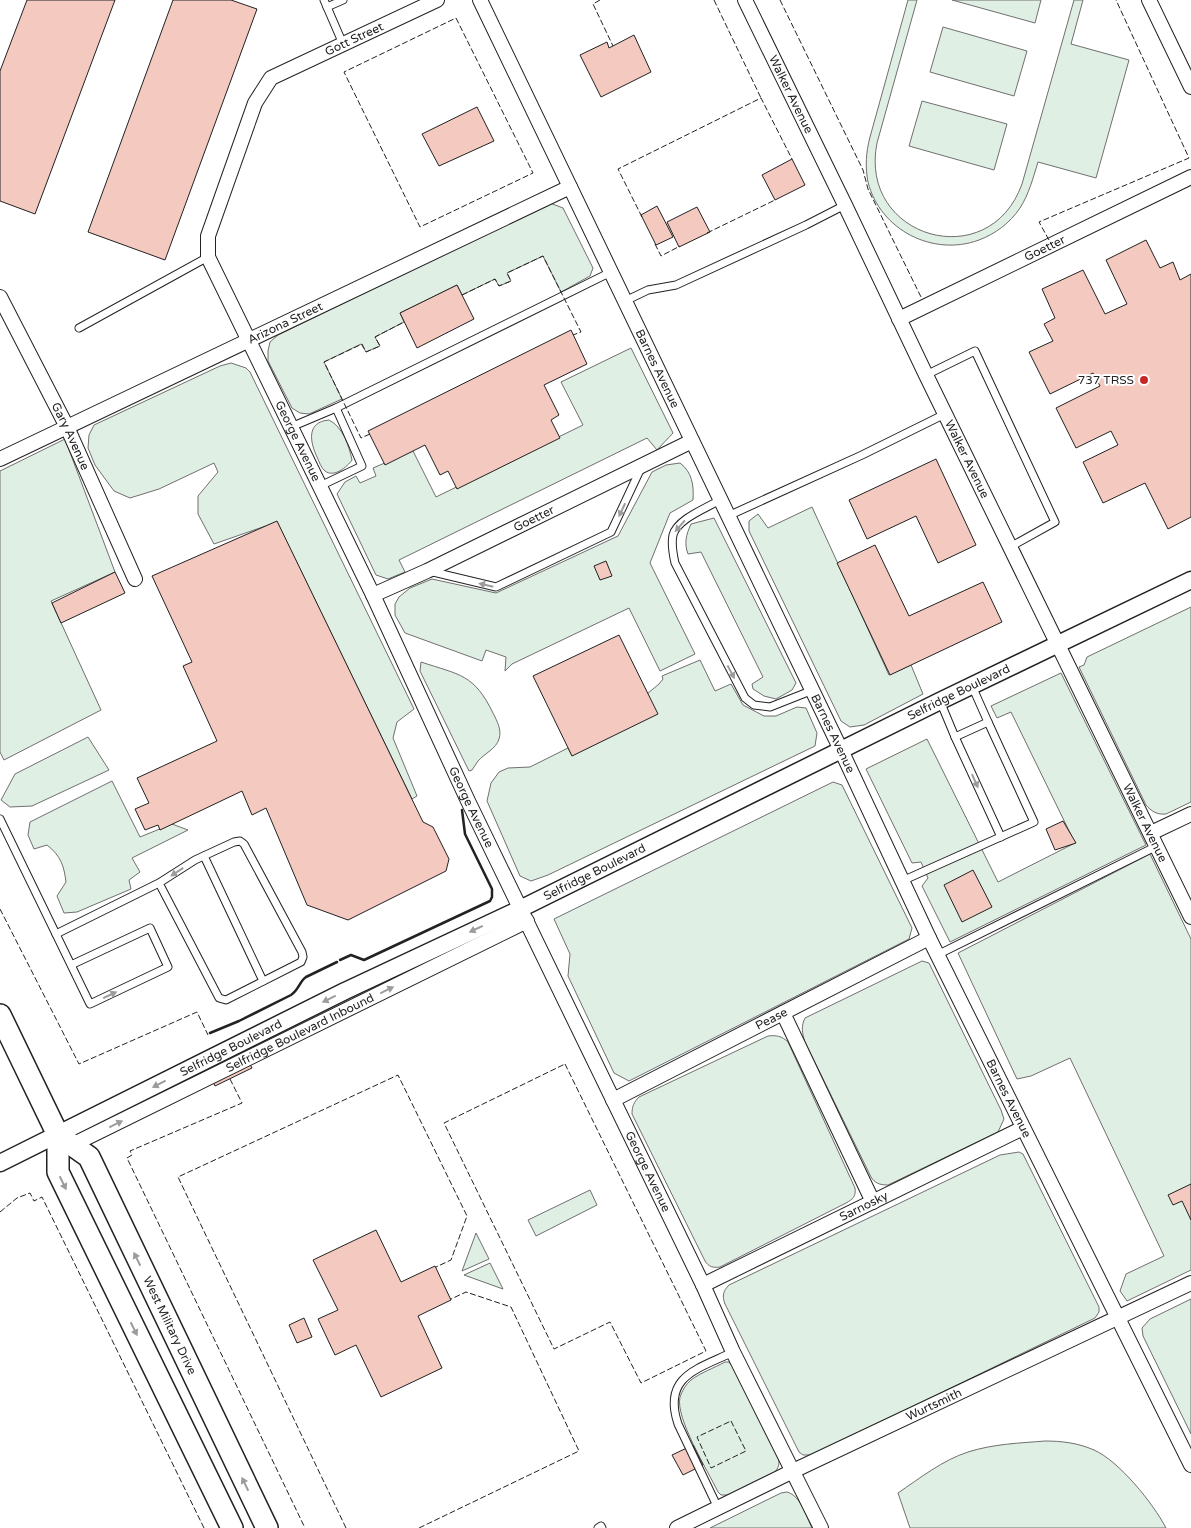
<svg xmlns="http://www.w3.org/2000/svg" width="1191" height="1528" font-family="'Varela Round',sans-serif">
  <rect width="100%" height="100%" fill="#fff"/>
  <g fill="#e0efe3" stroke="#6f6f6f">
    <path d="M908,0H917L877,143C858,238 989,276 1022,184L1074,0H1083L1071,44L1129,60L1096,178L1038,162C1033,178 1029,194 1020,208C1010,223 995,234 979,240C933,257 880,230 868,182C865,167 866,152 870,137Z"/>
    <polygon points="952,0 1041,0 1035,23"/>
    <polygon points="943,27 1027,51 1014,96 930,72"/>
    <polygon points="922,101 1007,124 994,170 909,146"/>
    <polygon points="550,203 563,208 593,268 590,276 561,292 543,256 507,273 511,281 499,286 495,279 462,295 457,285 400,313 404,322 375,337 380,346 366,352 361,344 324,362 342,399 309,414 300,413 292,408 268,361 268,351 270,342 278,335"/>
    <polygon points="631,348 673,433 657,450 647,438 399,560 405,572 388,579 376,575 337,494 345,482 356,476 360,483 376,476 373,468 413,451 436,497 583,425 561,382"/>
    <polygon points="231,363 246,368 250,372 414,709 397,722 393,738 417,796 412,799 277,522 214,544 198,514 198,496 218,472 214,463 159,489 130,498 114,491 95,465 88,448 89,435 94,425 220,366"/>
    <path d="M329,420C343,427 349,446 352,460C347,467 334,478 325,471C321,468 319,461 317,457C310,442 306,422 329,420Z"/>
    <polygon points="65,439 115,572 51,601 101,710 4,760 0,752 0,471"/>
    <path d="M680,463C692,472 694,485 693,500L670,513L650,563L695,654L660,671L629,608L512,664L505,671L506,657L486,650L482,661L405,633L395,615V604L399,597L410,588L432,579L496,593L618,536L652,472L666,465Z"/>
    <polygon points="812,507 889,675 911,665 923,694 864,725 850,727 841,721 749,531 749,521 758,514 768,528"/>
    <path d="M714,518L796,683L792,690L776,699L764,696L753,689L752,684L763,677L701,552L688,554C684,543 686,535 691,524Z"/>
    <path d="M1191,607V802L1166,814C1157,815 1151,811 1146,805L1079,667L1084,665L1087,657Z"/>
    <polygon points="700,660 715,691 731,684 743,705 764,716 776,716 797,707 806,708 817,733 815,746 548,875 531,881 520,876 487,801 491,783 499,772 508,768 530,767 568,748 572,756 659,684 663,679 662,676"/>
    <path d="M421,662C460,675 474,674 493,713C497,721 502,730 499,739C496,749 485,753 478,761C476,764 474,767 472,770L469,771L420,671Z"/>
    <polygon points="1061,673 1146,845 950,942 922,886 928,878 921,862 912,863 866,769 927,739 998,882 1075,843 1011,712 997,718 991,706"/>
    <polygon points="88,737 109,770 32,806 10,807 1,800 15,774"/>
    <path d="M112,781L140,837L172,824L188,830L132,858L140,872L129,880L131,889L77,912L64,913L57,896L66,882C64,866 61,856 47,845L34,849L28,835L30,822Z"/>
    <polygon points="833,782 842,785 912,928 909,939 629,1081 614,1073 568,976 570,954 554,919"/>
    <polygon points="1150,854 1191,939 1191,1270 1127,1301 1120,1291 1126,1274 1164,1256 1070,1058 1031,1076 1017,1079 958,953"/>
    <path d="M922,961L929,963L1001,1110L1004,1119L998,1132L888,1185C879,1185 875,1183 871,1177L805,1042C802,1033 801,1026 805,1018Z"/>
    <path d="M768,1036C776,1035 782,1036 788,1042L855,1188C856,1197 853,1199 846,1203L720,1267C713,1268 709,1267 705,1261L632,1114C632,1106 634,1102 639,1097Z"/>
    <path d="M1019,1152L1023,1154L1099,1307V1312L1095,1318L813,1455H803L799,1452L725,1304C722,1296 723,1291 729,1285L1000,1155Z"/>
    <polygon points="590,1190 597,1205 536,1236 528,1220"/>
    <polygon points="476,1233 489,1259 462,1271"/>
    <polygon points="490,1263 503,1289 464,1275"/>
    <polygon points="1191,1299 1191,1434 1143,1336 1142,1328 1150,1319"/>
    <path d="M725,1362H729L732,1366L778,1457C780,1464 779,1468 773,1474L730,1495H721L718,1492C708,1471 675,1418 680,1397C682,1391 686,1384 691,1380C700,1373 714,1368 725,1362Z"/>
    <path d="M1045,1441C1062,1441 1078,1443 1094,1450C1119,1461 1153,1503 1166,1528H910L898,1493C920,1478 943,1460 968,1452C993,1444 1020,1443 1045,1441Z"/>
    <path d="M787,1492C801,1496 806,1516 812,1528H710L781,1493Z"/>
  </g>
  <g fill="#f3c9c0" stroke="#222">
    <polygon points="27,0 115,0 35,214 0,201 0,71"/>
    <polygon points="173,0 231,0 257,9 165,260 88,232"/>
    <polygon points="634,35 651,72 601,97 580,55 607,42 609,48"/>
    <polygon points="477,107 494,141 439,166 422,134"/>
    <polygon points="792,159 805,185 775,200 762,175"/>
    <polygon points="657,206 673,237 656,245 641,215"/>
    <polygon points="697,207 710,232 679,247 667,222"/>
    <polygon points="1146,240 1160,268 1173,262 1180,280 1191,274 1191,517 1168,529 1145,483 1103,503 1083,462 1118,445 1111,431 1076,448 1056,408 1100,386 1093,373 1050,394 1029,352 1053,341 1044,324 1055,318 1042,289 1083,270 1105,314 1127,304 1106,260"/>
    <polygon points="457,285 474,319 417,348 400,313"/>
    <polygon points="571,330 587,364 544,385 559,415 551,420 560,438 457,489 448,471 440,475 425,445 385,465 368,431"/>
    <polygon points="936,459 976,545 938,563 916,516 867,539 849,500"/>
    <polygon points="277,521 423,822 433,827 449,859 446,871 348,920 307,905 266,808 252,815 242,791 160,830 158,825 145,830 135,809 149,803 137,778 217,741 183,666 192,662 152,576"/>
    <polygon points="875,545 909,616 983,582 1002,622 890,675 837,563"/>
    <polygon points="606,561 612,576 600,580 594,566"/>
    <polygon points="115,572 125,593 61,623 52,603"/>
    <polygon points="619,635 658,714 572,756 533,676"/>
    <polygon points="1063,821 1076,843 1055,850 1046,829"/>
    <polygon points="973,870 992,907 962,922 944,885"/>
    <polygon points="240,1045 252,1068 215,1086 204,1063"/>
    <polygon points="1191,1184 1191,1220 1182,1201 1173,1205 1168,1195"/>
    <polygon points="376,1230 401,1282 435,1266 451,1300 418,1316 442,1368 381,1397 356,1345 335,1355 318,1319 338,1310 313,1260"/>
    <polygon points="304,1318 312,1337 297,1343 289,1325"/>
    <polygon points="693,1445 703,1465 683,1475 672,1455"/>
  </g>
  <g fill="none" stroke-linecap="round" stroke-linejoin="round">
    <g stroke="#222" stroke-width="9">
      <g id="service">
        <polyline points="324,0 343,44"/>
        <polyline points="327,7 343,0"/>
        <polyline points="625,301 648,290 676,285 806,225 845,205"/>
        <polyline points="79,328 208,257"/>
        <polyline points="926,375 975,351 1055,522 1010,547"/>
        <polyline points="336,408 611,272"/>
        <polyline points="291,427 336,408 362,466 320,486"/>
        <path d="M720,500C707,508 677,519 673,535C671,544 673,554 675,563L745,698L754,705L770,707L813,690"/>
        <polyline points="728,516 862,455 945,414"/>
        <polyline points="429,571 496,587 611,532 641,468"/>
        <polyline points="940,701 955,737 988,722 972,686"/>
        <polyline points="955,737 1001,837"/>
        <polyline points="0,819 90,1004 168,967 150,928 71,965"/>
        <polyline points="204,856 263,981"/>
        <polyline points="902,881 1034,822 988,722"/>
        <polyline points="56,934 159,883 219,998 226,1000 301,962 303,957 302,952 244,844 240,841 234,842 195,860 159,883"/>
        <polyline points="937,955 1157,846"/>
        <path d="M718,1508L678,1424C662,1376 698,1369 733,1352"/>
        <polyline points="598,1528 601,1526 602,1528"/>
      </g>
    </g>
    <g stroke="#222" stroke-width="16">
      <g id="minor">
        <path id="s1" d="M437,0L271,78L255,103L208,236V257L373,595L468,801L703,1285L733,1352L821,1528"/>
        <path id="s2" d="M480,0L841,750L929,938L1191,1465"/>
        <path id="s3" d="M745,0L845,205L926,375L1191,917"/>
        <polyline points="1149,0 1191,87"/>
        <path id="s4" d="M0,297L67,427L135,579"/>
        <path id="s5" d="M899,319L1191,177"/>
        <path id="s6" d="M0,459L570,187"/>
        <path id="s7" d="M373,595L427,571L692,441"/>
        <polyline points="1151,833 1191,814"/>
        <polyline points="783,1013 873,1202"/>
        <path id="s8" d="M613,1100L929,938"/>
        <path id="s9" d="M72,1145L527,921"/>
        <path id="s10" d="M703,1285L1023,1128"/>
        <path id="s11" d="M677,1528L793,1471L1191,1283"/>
      </g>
    </g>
    <g stroke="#222" stroke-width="19">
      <g id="tertiary">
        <path id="s12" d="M0,1163L345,991L520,909L940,701L1191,580"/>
      </g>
    </g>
    <g stroke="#222" stroke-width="24">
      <g id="primary">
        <polyline points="0,1015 58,1135 58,1172 232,1528"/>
        <path id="s13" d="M58,1135L89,1157L267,1528"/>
      </g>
    </g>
    <use href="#service" stroke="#fff" stroke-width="7"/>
    <use href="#minor" stroke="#fff" stroke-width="14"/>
    <use href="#tertiary" stroke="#fff" stroke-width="16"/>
    <use href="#primary" stroke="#fff" stroke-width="21"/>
    <g stroke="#222" stroke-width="1" stroke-dasharray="6 2.5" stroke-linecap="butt">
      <polyline points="600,0 593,4 613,46"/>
      <polyline points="714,0 761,98"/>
      <polyline points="780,0 863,170 868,189 922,299"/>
      <polygon points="456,18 533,173 420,227 344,72"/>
      <polyline points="642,217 618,169 761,98 792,159"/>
      <polyline points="707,233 775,200"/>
      <polyline points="1049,240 1039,222 1189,158 1116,0"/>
      <polyline points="655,244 661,256 680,246"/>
      <polyline points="462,295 495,279 499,286 511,281 507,273 543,256 581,332 573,335"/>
      <polyline points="370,434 361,438 324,362 362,344 366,352 380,346 375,337 404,322"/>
      <polyline points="0,909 79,1064 197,1012 208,1035"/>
      <polygon points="565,1064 706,1351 641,1383 610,1322 554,1349 444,1123"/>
      <polyline points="230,1079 242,1103 130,1151 132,1155 127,1158 305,1528"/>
      <polyline points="0,1212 17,1198 30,1193 34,1201 42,1197 204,1528"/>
      <polygon points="731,1421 746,1451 711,1468 697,1437"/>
      <polyline points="346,1528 178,1177 398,1075 467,1216 451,1260 436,1267"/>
      <polyline points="419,1528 579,1451 511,1307 466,1292 451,1299"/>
    </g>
    <g stroke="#222" stroke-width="2.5">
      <polyline points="340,960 351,955 364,960 490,901 492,897 492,889 465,834 462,810"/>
      <path d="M210,1033L239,1021L291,995C299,990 299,982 306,977L337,962"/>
    </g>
  </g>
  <defs><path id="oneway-solid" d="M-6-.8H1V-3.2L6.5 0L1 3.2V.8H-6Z" transform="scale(1.25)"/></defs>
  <g fill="#9c9c9c">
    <use href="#oneway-solid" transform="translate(622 510) rotate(115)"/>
    <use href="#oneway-solid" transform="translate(680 526) rotate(131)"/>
    <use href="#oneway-solid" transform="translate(486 585) rotate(-167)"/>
    <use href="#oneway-solid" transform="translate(731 672) rotate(62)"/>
    <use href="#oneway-solid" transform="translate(975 781) rotate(66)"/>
    <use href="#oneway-solid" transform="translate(177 872) rotate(147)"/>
    <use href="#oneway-solid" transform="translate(476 929) rotate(155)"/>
    <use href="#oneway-solid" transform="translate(387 990) rotate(-26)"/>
    <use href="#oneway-solid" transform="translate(110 995) rotate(-25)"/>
    <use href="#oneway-solid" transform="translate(329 999) rotate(154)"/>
    <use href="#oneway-solid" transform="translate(159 1084) rotate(153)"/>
    <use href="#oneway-solid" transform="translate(116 1124) rotate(-26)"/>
    <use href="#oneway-solid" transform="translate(63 1183) rotate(64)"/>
    <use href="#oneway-solid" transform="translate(137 1259) rotate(-116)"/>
    <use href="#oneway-solid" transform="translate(134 1329) rotate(64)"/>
    <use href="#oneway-solid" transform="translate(245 1484) rotate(-116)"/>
  </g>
  <circle fill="#c62828" stroke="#fff" stroke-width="2" cx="1144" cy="380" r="5"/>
  <g text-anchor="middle" stroke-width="4" stroke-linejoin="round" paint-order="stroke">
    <g font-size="12" fill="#222" stroke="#fff">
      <text transform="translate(354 39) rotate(-25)" y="4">Gott Street</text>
      <text dy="4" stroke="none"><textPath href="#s3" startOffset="105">Walker Avenue</textPath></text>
      <text dy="4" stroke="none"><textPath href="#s5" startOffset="162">Goetter</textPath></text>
      <text dy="4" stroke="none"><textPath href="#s6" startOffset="316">Arizona Street</textPath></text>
      <text dy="4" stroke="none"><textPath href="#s2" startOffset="409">Barnes Avenue</textPath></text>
      <text dy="4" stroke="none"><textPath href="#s4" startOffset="156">Gary Avenue</textPath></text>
      <text dy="4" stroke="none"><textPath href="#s1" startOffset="580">George Avenue</textPath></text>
      <text dy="4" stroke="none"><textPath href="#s3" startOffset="510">Walker Avenue</textPath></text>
      <text dy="4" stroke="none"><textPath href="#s7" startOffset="178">Goetter</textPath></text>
      <text dy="4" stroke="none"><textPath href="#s12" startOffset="1068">Selfridge Boulevard</textPath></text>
      <text dy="4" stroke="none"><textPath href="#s2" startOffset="814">Barnes Avenue</textPath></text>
      <text dy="4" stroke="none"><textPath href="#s1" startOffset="985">George Avenue</textPath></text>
      <text dy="4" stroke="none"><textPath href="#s3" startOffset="915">Walker Avenue</textPath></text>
      <text dy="4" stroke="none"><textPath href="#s12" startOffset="662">Selfridge Boulevard</textPath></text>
      <text dy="4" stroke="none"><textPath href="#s8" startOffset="178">Pease</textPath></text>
      <text dy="4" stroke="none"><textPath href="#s9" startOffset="254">Selfridge Boulevard Inbound</textPath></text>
      <text dy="4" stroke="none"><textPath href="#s12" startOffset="258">Selfridge Boulevard</textPath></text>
      <text dy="4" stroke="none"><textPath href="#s2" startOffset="1219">Barnes Avenue</textPath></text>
      <text dy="4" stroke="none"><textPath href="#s1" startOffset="1390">George Avenue</textPath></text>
      <text dy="4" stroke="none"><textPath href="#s10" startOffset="179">Sarnosky</textPath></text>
      <text dy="4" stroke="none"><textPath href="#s13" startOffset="225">West Military Drive</textPath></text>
      <text dy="4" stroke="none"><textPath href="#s11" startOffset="285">Wurtsmith</textPath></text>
    </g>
    <g font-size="12" fill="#222" stroke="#fff" text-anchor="end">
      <text x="1134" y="384">737 TRSS</text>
    </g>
  </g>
</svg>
